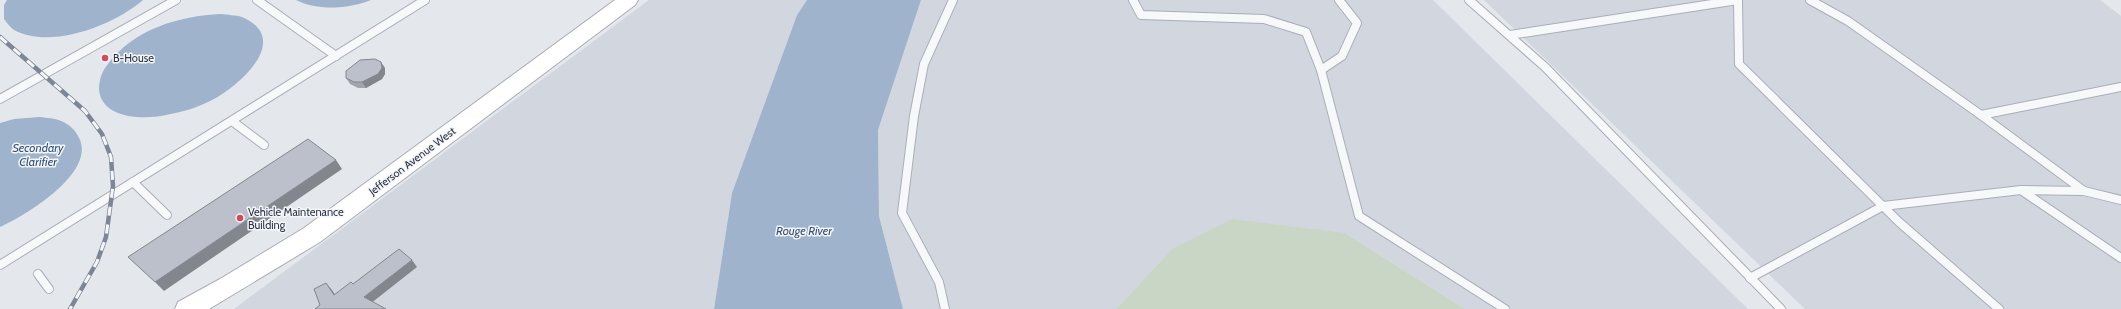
<svg xmlns="http://www.w3.org/2000/svg" width="2121" height="309" font-family="Cabin,sans-serif">
  <rect width="100%" height="100%" fill="#e4e7ec"/>
  <g fill="#d2d6de">
    <polygon points="649,0 807,0 797,15 732,193 714,309 234,309"/>
    <polygon points="921,0 1433,0 1748,309 1465,309 1345,233 1172,249 1116,309 903,309 879,216 878,130"/>
    <polygon points="1484,0 2100,0 2121,16 2121,309 1805,309"/>
  </g>
  <polygon fill="#c9d6c5" points="1232,219 1345,233 1465,309 1116,309 1172,249"/>
  <g fill="#9fb4cc">
    <path d="M7,0H143C114,25 51,50 14,30C11,28 7,23 4,19V5Z"/>
    <path d="M296,0H371C348,9 318,11 296,0Z"/>
    <polygon points="807,0 921,0 878,130 879,216 903,309 714,309 732,193 797,15"/>
    <path d="M221,14C227,15 236,15 242,17C293,39 239,86 212,100C197,108 182,112 166,115C143,120 101,119 99,89C99,80 102,71 108,64C134,29 179,16 221,14Z"/>
    <path d="M40,117C47,118 55,118 61,121C71,125 76,131 80,140C94,174 25,216 0,227V123L14,119Z"/>
  </g>
  <g fill="none" stroke-linecap="round" stroke-linejoin="round">
    <g stroke="#a9aeb7" stroke-width="10">
      <g id="service">
        <polyline points="257,0 336,56"/>
        <polyline points="1133,0 1141,15 1264,19 1306,32 1321,70 1359,216 1505,309"/>
        <polyline points="1469,0 1545,67 1781,309"/>
        <polyline points="1738,0 1739,64 1899,222 1999,309"/>
        <polyline points="1810,0 1848,21 1981,115"/>
        <polyline points="1510,35 1738,0"/>
        <polyline points="1321,70 1342,56 1357,23 1339,0"/>
        <polyline points="0,99 176,0"/>
        <polyline points="232,121 264,145"/>
        <polyline points="133,182 167,215"/>
        <polyline points="2022,190 2084,191 2121,200"/>
        <polyline points="2084,191 1981,115 2121,87"/>
        <polyline points="0,265 425,0"/>
        <polyline points="38,274 49,289"/>
        <polyline points="1750,278 1883,206 2021,190 2121,258"/>
        <polyline points="945,309 939,282 902,213 914,116 924,64 953,0"/>
      </g>
    </g>
    <g stroke="#a9aeb7" stroke-width="2">
      <polygon id="secondary" points="615,0 638,0 635,5 320,242 209,309 175,309 178,302 220,279 304,228"/>
    </g>
    <use href="#service" stroke="#f7f8fa" stroke-width="8"/>
    <use href="#secondary" fill="#fff" fill-rule="evenodd"/>
    <g stroke="#7d8696" stroke-width="4.5">
      <polyline id="rail" points="0,37 85,111 102,134 111,157 113,186 106,237 97,262 70,309"/>
    </g>
    <use href="#rail" stroke="#f4f6f9" stroke-width="3" stroke-dasharray="9" stroke-linecap="butt"/>
  </g>
  <polygon fill="#a1a5ae" points="385,68 385,74 382,79 366,88 358,88 350,84 346,78"/>
  <g fill="#83868d">
    <polygon points="381,62 385,68 385,74 382,79 366,88 362,82"/>
    <polygon points="336,160 342,169 164,291 155,282"/>
    <polygon points="412,260 417,267 370,304 364,297"/>
    <polygon points="326,283 332,290 340,302 334,295"/>
  </g>
  <g fill="#bbc0ca" stroke="#83868d">
    <polygon points="375,59 381,62 382,68 378,74 362,82 354,82 346,78 346,71 360,60"/>
    <polygon points="308,139 336,160 155,282 128,257"/>
    <polygon points="399,249 412,260 364,297 386,309 315,309 320,305 314,289 326,283 334,295 351,282 353,284"/>
  </g>
  <g fill="#d1495b" stroke="#f4f6f9" stroke-width="1.5">
    <circle cx="105" cy="58" r="4"/>
    <circle cx="240" cy="218" r="4"/>
  </g>
  <g text-anchor="middle" stroke-width="3" stroke-linejoin="round" paint-order="stroke">
    <g font-size="11" fill="#2b3445" stroke="#f4f6f9" text-anchor="start">
      <text x="113" y="62">B-House</text>
      <text x="248" y="216">Vehicle Maintenance<tspan x="248" dy="13">Building</tspan></text>
    </g>
    <g font-size="11" fill="#2b3445" stroke="#f4f6f9">
      <text transform="translate(412 161) rotate(-37)" y="4">Jefferson Avenue West</text>
    </g>
    <g font-size="12" font-style="italic" fill="#34527a" stroke="#f4f6f9">
      <text x="38" y="152">Secondary<tspan x="38" dy="14">Clarifier</tspan></text>
      <text x="804" y="235">Rouge River</text>
    </g>
  </g>
</svg>
